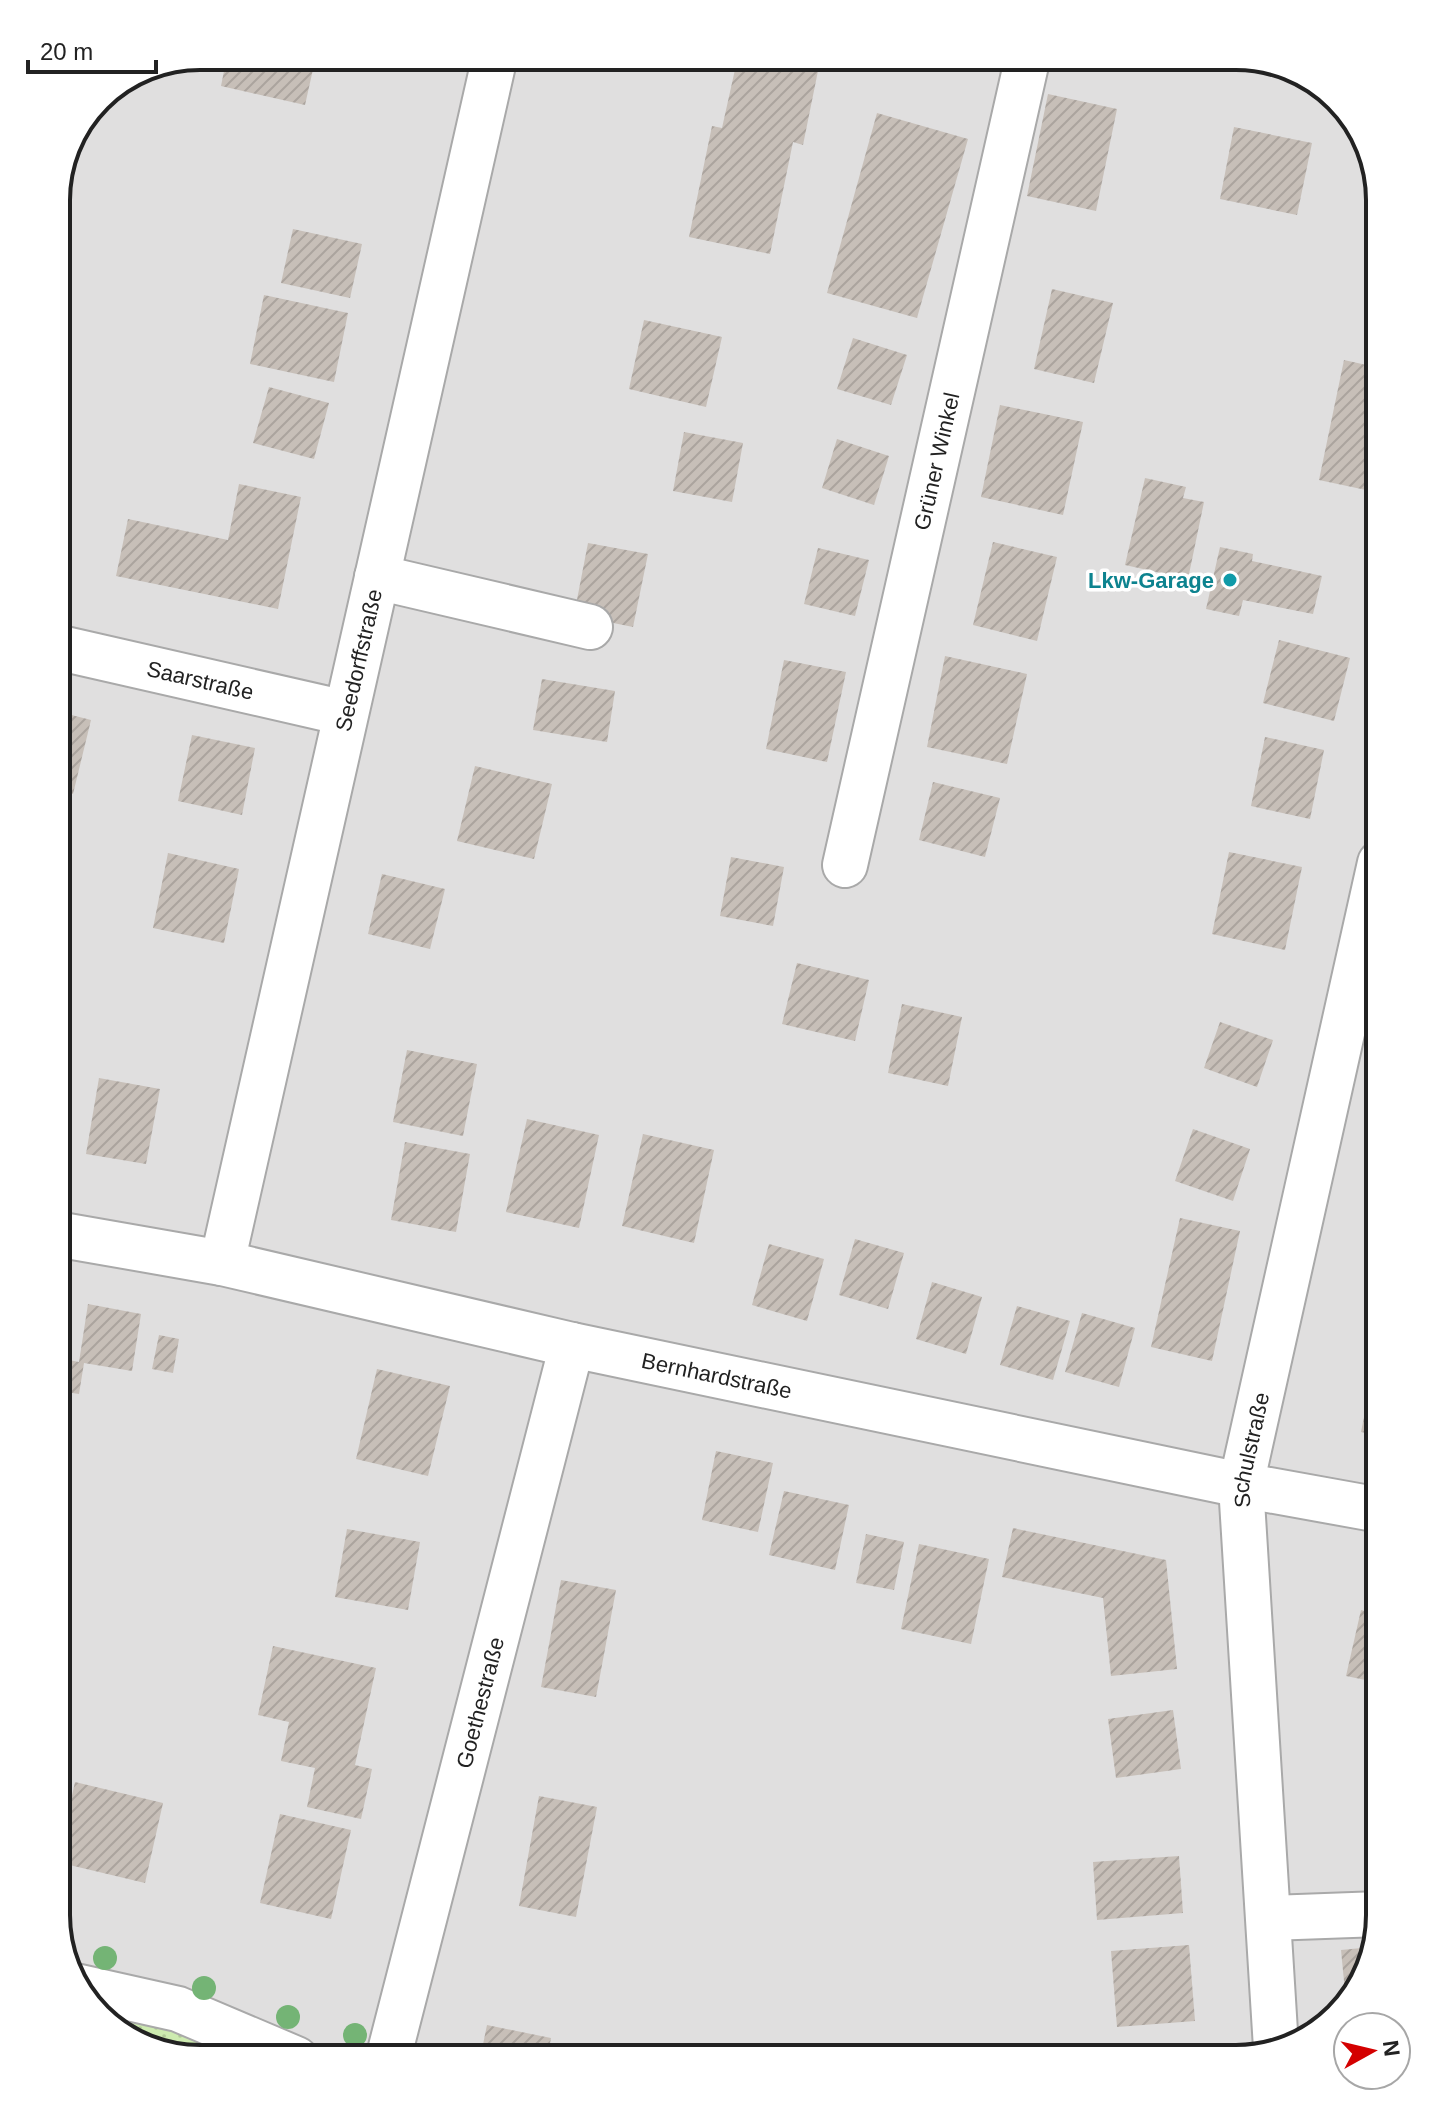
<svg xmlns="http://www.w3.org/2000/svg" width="1436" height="2115" font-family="Helvetica,sans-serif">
  <defs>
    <pattern id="grass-dots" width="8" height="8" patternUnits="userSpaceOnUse" patternTransform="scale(2)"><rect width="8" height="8" fill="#cdebb0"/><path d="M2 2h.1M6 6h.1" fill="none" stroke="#b0c997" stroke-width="1.8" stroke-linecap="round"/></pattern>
    <pattern id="building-hatch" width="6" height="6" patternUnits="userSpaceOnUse" patternTransform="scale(2)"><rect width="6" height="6" fill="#c7bfb8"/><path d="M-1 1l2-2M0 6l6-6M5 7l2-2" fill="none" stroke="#aba49e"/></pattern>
  </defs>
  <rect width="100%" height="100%" fill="#f2efe9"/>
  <polygon fill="#e0dfdf" points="200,56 1245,56 1316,80 1361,128 1380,200 1380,1916 1361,1988 1308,2040 1237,2059 191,2059 120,2035 75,1987 56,1915 56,191 98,98 145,67"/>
  <polygon fill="url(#grass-dots)" points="83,1996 253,2059 191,2059 120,2035"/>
  <g fill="url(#building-hatch)">
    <polygon points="227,56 316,56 305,105 221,86"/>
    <polygon points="738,56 821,56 803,145 793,142 770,254 689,237 712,126 722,128"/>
    <polygon points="1048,94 1117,109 1096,211 1027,196"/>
    <polygon points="877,113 968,139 917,318 827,293"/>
    <polygon points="1234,127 1312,143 1297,215 1220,199"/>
    <polygon points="293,229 362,244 350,298 281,283"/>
    <polygon points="1052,289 1113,303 1094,383 1034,369"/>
    <polygon points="264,295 348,313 334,382 250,364"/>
    <polygon points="644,320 722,337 706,407 629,389"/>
    <polygon points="853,338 907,355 891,405 837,389"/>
    <polygon points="1344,360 1380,368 1380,493 1319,480"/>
    <polygon points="269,387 329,403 314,459 253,443"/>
    <polygon points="1000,405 1083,422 1063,515 981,497"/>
    <polygon points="684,432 743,443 732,502 673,491"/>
    <polygon points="837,439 889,456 874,505 822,488"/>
    <polygon points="1145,478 1186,487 1183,498 1204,502 1188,579 1125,565"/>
    <polygon points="239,484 301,497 278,609 116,576 128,519 228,540"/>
    <polygon points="56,511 70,514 59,571 56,570"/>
    <polygon points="993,542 1057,557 1037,641 973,625"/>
    <polygon points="588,543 648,554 633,627 574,615"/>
    <polygon points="1220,547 1253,554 1252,561 1322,576 1313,614 1243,600 1239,616 1206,609"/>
    <polygon points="818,548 869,560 855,616 804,604"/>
    <polygon points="1279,640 1350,658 1334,721 1263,703"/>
    <polygon points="945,656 1027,674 1007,764 927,747"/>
    <polygon points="784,660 846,672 827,762 766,749"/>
    <polygon points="542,679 615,691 607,742 533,730"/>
    <polygon points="56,711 91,720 73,794 56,790"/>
    <polygon points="192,735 255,748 242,815 178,801"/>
    <polygon points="1265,737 1324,750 1310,819 1251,806"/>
    <polygon points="475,766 552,784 534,859 457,841"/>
    <polygon points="933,782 1000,798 985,857 919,840"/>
    <polygon points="1229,852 1302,867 1285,950 1212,934"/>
    <polygon points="168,853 239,869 224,943 153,928"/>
    <polygon points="731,857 784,867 773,926 720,916"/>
    <polygon points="382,874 445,889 430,949 368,934"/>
    <polygon points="797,963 869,980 855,1041 782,1024"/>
    <polygon points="902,1004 962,1017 948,1086 888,1073"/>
    <polygon points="1220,1022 1273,1040 1257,1087 1204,1068"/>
    <polygon points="407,1050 477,1064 463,1136 393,1122"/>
    <polygon points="99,1078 160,1089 146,1164 86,1154"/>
    <polygon points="527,1119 599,1135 579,1228 506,1212"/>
    <polygon points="1193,1129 1250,1149 1233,1201 1175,1181"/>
    <polygon points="643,1134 714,1150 694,1243 622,1226"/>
    <polygon points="405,1142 470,1154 456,1232 391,1220"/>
    <polygon points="1180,1218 1240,1231 1212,1361 1151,1347"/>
    <polygon points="1379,1218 1380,1218 1380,1272 1368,1270"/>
    <polygon points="855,1239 904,1253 888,1309 839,1295"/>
    <polygon points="769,1244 824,1259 807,1321 752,1305"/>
    <polygon points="932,1282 982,1297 966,1354 916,1339"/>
    <polygon points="88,1304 141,1314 132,1371 84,1363 79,1394 59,1391 64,1359 79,1362"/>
    <polygon points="1017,1306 1070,1321 1053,1380 1000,1365"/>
    <polygon points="1082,1313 1135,1328 1119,1387 1065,1372"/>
    <polygon points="159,1335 179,1339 173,1373 152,1369"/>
    <polygon points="1376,1358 1380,1359 1380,1436 1361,1432"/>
    <polygon points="377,1369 450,1386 428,1476 356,1459"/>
    <polygon points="716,1451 773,1463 758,1532 702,1520"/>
    <polygon points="784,1491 849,1505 835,1570 769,1555"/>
    <polygon points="1013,1528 1166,1560 1177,1669 1111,1676 1103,1598 1002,1577"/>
    <polygon points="347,1529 420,1542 408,1610 335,1597"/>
    <polygon points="866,1534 904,1542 894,1590 856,1583"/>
    <polygon points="919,1544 989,1559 971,1644 901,1629"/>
    <polygon points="561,1580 616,1590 596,1697 541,1687"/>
    <polygon points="1361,1610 1380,1615 1380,1683 1346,1676"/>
    <polygon points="273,1646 376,1668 355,1765 372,1769 361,1819 307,1807 315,1768 281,1761 289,1722 258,1715"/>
    <polygon points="1173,1710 1181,1769 1116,1778 1108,1719"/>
    <polygon points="75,1782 163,1803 145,1883 57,1862"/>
    <polygon points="539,1796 597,1807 576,1917 519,1906"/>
    <polygon points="280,1814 351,1830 331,1919 260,1903"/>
    <polygon points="1179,1856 1183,1913 1097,1920 1093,1862"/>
    <polygon points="1189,1945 1195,2021 1117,2027 1111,1951"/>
    <polygon points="1372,1947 1361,1988 1346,2002 1341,1950"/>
    <polygon points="487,2025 551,2038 547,2059 480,2059"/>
    <polygon points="581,2048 623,2058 622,2059 579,2059"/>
    <polygon points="1199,2053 1200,2059 1147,2059 1147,2057"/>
  </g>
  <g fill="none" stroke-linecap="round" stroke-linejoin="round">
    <g stroke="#a9a9a9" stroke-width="48">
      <g id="minor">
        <polyline points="377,577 590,627"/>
        <path id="s1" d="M56,647L345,713"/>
        <path id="s2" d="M845,865L1028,56"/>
        <path id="s3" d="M56,1234L222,1263L572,1345L1241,1485L1380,1510"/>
        <path id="s4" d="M222,1263L495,56"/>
        <polyline points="1269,1918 1380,1914"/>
        <polyline points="75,1986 178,2009 296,2059"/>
        <path id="s5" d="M1276,2048L1241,1485L1380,863"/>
        <path id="s6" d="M388,2059L572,1345"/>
      </g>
    </g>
    <use href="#minor" stroke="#fff" stroke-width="44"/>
  </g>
  <g fill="#74b475">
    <circle cx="105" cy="1958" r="12"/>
    <circle cx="204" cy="1988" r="12"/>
    <circle cx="288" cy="2017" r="12"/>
    <circle cx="355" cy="2035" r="12"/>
  </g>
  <circle fill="#0f9aa8" stroke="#fff" stroke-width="3" cx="1230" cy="580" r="8"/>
  <g text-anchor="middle" stroke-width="7" stroke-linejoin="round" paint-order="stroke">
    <g font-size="22" fill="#222" stroke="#fff">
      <text dy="8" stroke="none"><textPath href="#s2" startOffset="414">Grüner Winkel</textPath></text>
      <text dy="8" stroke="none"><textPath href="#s4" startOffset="618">Seedorffstraße</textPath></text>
      <text dy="8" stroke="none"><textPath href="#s1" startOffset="148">Saarstraße</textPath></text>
      <text dy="8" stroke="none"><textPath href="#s3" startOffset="676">Bernhardstraße</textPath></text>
      <text dy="8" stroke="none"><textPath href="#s5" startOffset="600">Schulstraße</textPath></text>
      <text dy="8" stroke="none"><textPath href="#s6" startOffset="368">Goethestraße</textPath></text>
    </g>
    <g font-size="22" font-weight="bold" fill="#0d838f" stroke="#fff" text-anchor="end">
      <text x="1214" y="588">Lkw-Garage</text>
    </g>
  </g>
  <path d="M0 0H1436V2115H0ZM200 70H1236A130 130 0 0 1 1366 200V1915A130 130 0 0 1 1236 2045H200A130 130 0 0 1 70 1915V200A130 130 0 0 1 200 70Z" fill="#fff" fill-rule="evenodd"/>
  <path fill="none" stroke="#222" stroke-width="4" d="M200 70H1236A130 130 0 0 1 1366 200V1915A130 130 0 0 1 1236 2045H200A130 130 0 0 1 70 1915V200A130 130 0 0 1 200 70Z"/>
  <g transform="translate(1372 2051) rotate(82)"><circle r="38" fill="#ffffff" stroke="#a7a7a7" stroke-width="2"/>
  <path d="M0-6L14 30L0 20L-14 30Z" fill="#d40000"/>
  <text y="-12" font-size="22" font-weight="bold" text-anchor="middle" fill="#222222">N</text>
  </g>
  <path d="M28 60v12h128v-12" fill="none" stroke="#222222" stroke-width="4"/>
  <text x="40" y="60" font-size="24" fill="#222222" stroke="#ffffff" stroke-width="6" paint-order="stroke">20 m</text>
</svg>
